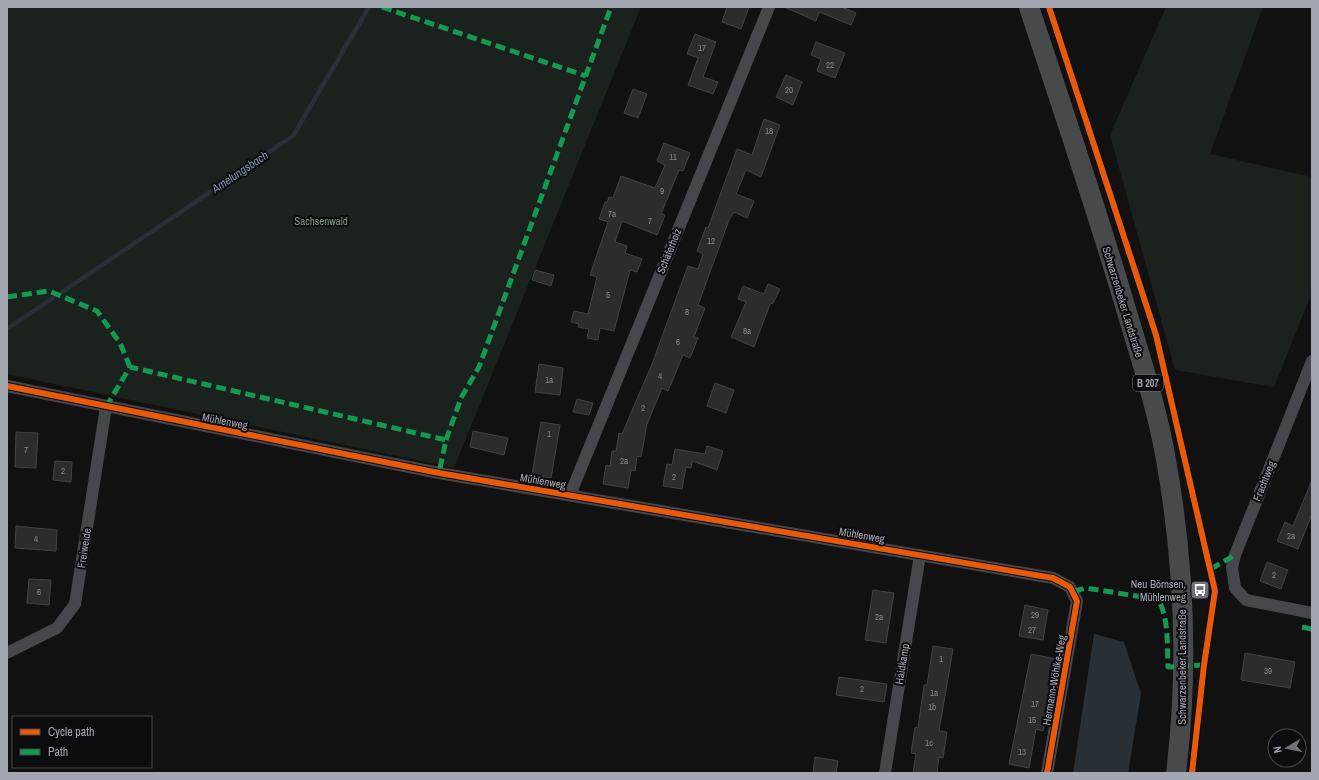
<svg xmlns="http://www.w3.org/2000/svg" width="1319" height="780" font-family="'Archivo Narrow',sans-serif">
  <rect width="100%" height="100%" fill="#111"/>
  <g fill="#1b211c">
    <polygon points="7,7 641,7 454,468 7,374"/>
    <polygon points="1166,7 1263,7 1210,154 1312,177 1312,292 1274,387 1175,370 1110,135"/>
  </g>
  <polygon fill="#293035" points="1094,634 1124,642 1141,694 1128,773 1073,773"/>
  <g fill="none" stroke-linecap="round" stroke-linejoin="round">
    <g stroke="#293035" stroke-width="4.5">
      <polyline points="62,292 293,136 369,7"/>
      <polyline points="7,329 53,298"/>
    </g>
  </g>
  <g fill="#2c2c2c" stroke="#414244">
    <polygon points="727,7 749,7 741,29 722,22"/>
    <polygon points="784,7 842,7 856,13 851,25 819,12 816,21"/>
    <polygon points="695,34 716,42 703,77 718,82 713,94 688,85 698,58 687,54"/>
    <polygon points="816,42 845,53 835,78 817,71 821,59 811,55"/>
    <polygon points="786,75 802,82 793,105 776,97"/>
    <polygon points="633,89 647,94 638,118 624,113"/>
    <polygon points="764,119 780,125 761,177 746,170 736,194 754,201 747,218 734,212 729,220 698,305 705,308 694,337 698,338 690,358 683,355 668,391 662,388 647,424 641,457 637,456 635,471 631,470 628,488 603,484 606,465 610,466 612,451 616,451 619,433 622,434 652,364 688,266 698,269 703,254 697,251 706,227 708,228 737,149 752,155"/>
    <polygon points="664,143 690,153 683,171 679,170 661,214 665,215 657,235 622,221 615,242 627,246 625,253 642,259 637,272 630,270 614,331 600,328 598,340 587,338 589,329 578,327 579,324 571,322 574,311 588,314 597,277 590,275 608,222 599,219 605,202 607,203 609,197 613,198 621,176 655,188 665,165 657,161"/>
    <polygon points="535,270 554,275 551,286 532,280"/>
    <polygon points="768,284 780,289 773,303 770,304 754,347 731,337 746,302 738,299 743,286 764,294"/>
    <polygon points="539,364 563,368 560,395 535,392"/>
    <polygon points="715,383 734,390 726,413 707,406"/>
    <polygon points="577,399 593,403 589,415 573,412"/>
    <polygon points="541,422 560,425 551,478 532,475"/>
    <polygon points="473,431 508,438 504,455 470,447"/>
    <polygon points="16,432 38,433 36,468 15,467"/>
    <polygon points="707,446 723,451 717,470 692,461 691,468 686,467 682,489 663,486 667,464 672,465 675,449 705,454"/>
    <polygon points="55,461 72,462 71,482 53,480"/>
    <polygon points="1312,480 1312,514 1298,549 1277,541 1285,522 1293,526"/>
    <polygon points="16,526 57,530 56,551 15,548"/>
    <polygon points="1267,562 1288,570 1281,589 1260,581"/>
    <polygon points="29,579 51,580 49,605 27,603"/>
    <polygon points="873,590 894,593 886,643 865,640"/>
    <polygon points="1025,605 1048,610 1043,640 1019,636"/>
    <polygon points="933,646 953,649 939,731 947,732 943,758 939,757 937,773 913,773 916,754 911,753 915,727 918,728 924,685 927,685"/>
    <polygon points="1245,653 1295,662 1290,688 1241,680"/>
    <polygon points="1031,654 1057,659 1043,731 1036,729 1029,768 1009,764"/>
    <polygon points="839,677 887,684 884,702 836,695"/>
    <polygon points="815,757 838,761 836,773 813,773"/>
  </g>
  <g fill="none" stroke-linecap="round" stroke-linejoin="round">
    <g stroke="#45474a" stroke-width="12">
      <polyline points="1312,361 1235,555 1232,567 1235,588 1246,600 1312,613"/>
      <polyline points="7,386 439,473 1053,578 1070,587 1077,601 1047,773"/>
      <polyline points="570,495 769,7"/>
      <polyline points="7,653 57,628 75,604 106,407"/>
      <polyline points="885,773 920,555"/>
    </g>
    <path stroke="#48494b" stroke-width="20" d="M1029,7C1062,107 1096,207 1126,309C1140,356 1156,405 1165,454C1184,559 1189,667 1176,773"/>
    <g stroke="#139951" stroke-width="5" stroke-dasharray="10 5" stroke-linecap="butt">
      <polyline points="382,7 586,76"/>
      <polyline points="7,297 49,291 97,311 120,343 130,367"/>
      <polyline points="106,407 130,367 446,440 439,473"/>
      <polyline points="446,440 461,398 479,367 611,7"/>
      <polyline points="1211,569 1235,555"/>
      <path d="M1074,591L1086,588L1149,598L1159,601C1169,620 1167,647 1168,667L1204,665"/>
      <polyline points="1302,627 1312,629"/>
    </g>
    <g stroke="#0c0b0d" stroke-width="8">
      <g id="cycleway">
        <polyline points="1049,7 1156,335 1215,591 1204,665 1192,773"/>
        <polyline points="7,386 439,473 1053,578 1070,587 1077,601 1047,773"/>
      </g>
    </g>
    <use href="#cycleway" stroke="#e8590c" stroke-width="6"/>
  </g>
  <defs>
    <g id="bus-square" transform="scale(1)"><rect x="-9" y="-9" width="18" height="18" rx="4" fill="#707279" stroke="#0c0b0d"/><path d="M-5-6H5V4H4V6H2V4H-2V6H-4V4H-5ZM-3.5-4V0h7V-4ZM-3.5 1.2v1.5H-2V1.2ZM2 1.2v1.5H3.5V1.2Z" fill="#fff"/></g>
  </defs>
  <g fill-rule="evenodd">
    <use href="#bus-square" x="1200" y="590"/>
  </g>
  <g text-anchor="middle" stroke-width="4" stroke-linejoin="round" paint-order="stroke">
    <g font-size="9" fill="#858890">
      <text x="702" y="51">17</text>
      <text x="830" y="68">22</text>
      <text x="789" y="93">20</text>
      <text x="769" y="134">18</text>
      <text x="673" y="160">11</text>
      <text x="662" y="194">9</text>
      <text x="612" y="217">7a</text>
      <text x="650" y="224">7</text>
      <text x="711" y="244">12</text>
      <text x="608" y="298">5</text>
      <text x="687" y="315">8</text>
      <text x="747" y="334">8a</text>
      <text x="678" y="345">6</text>
      <text x="660" y="379">4</text>
      <text x="549" y="383">1a</text>
      <text x="643" y="411">2</text>
      <text x="549" y="437">1</text>
      <text x="26" y="453">7</text>
      <text x="624" y="464">2a</text>
      <text x="63" y="474">2</text>
      <text x="674" y="480">2</text>
      <text x="1291" y="539">2a</text>
      <text x="36" y="542">4</text>
      <text x="1274" y="578">2</text>
      <text x="39" y="595">6</text>
      <text x="1035" y="618">29</text>
      <text x="879" y="620">2a</text>
      <text x="1032" y="633">27</text>
      <text x="941" y="662">1</text>
      <text x="1268" y="674">39</text>
      <text x="862" y="692">2</text>
      <text x="934" y="696">1a</text>
      <text x="1035" y="707">17</text>
      <text x="932" y="710">1b</text>
      <text x="1032" y="723">15</text>
      <text x="929" y="746">1c</text>
      <text x="1022" y="755">13</text>
    </g>
    <rect fill="#0c0b0d" stroke="#767880" stroke-width="1" x="1133" y="375" width="30" height="16" rx="3"/>
    <g font-size="10" font-weight="bold" fill="#a3a7b1">
      <text x="1148" y="387">B 207</text>
    </g>
    <g font-size="11" fill="#7c9a7e" stroke="#0c0b0d">
      <text x="321" y="225">Sachsenwald</text>
    </g>
    <g font-size="11" fill="#a3a7b1" stroke="#0c0b0d">
      <text transform="translate(669 251) rotate(-68)" y="4">Schäferholz</text>
      <text transform="translate(1123 302) rotate(73)" y="4">Schwarzenbeker Landstraße</text>
      <text transform="translate(225 421) rotate(11)" y="4">Mühlenweg</text>
      <text transform="translate(543 481) rotate(10)" y="4">Mühlenweg</text>
      <text transform="translate(1264 481) rotate(-68)" y="4">Frachtweg</text>
      <text transform="translate(862 535) rotate(10)" y="4">Mühlenweg</text>
      <text transform="translate(84 548) rotate(-81)" y="4">Freiweide</text>
      <text transform="translate(902 664) rotate(-81)" y="4">Haidkamp</text>
      <text transform="translate(1182 667) rotate(-90)" y="4">Schwarzenbeker Landstraße</text>
      <text transform="translate(1054 680) rotate(-80)" y="4">Hermann-Wöhlke-Weg</text>
    </g>
    <g font-size="11" fill="#a3a7b1" stroke="#0c0b0d" text-anchor="end">
      <text x="1186" y="588">Neu Börnsen,<tspan x="1186" dy="13">Mühlenweg</tspan></text>
    </g>
    <g font-size="12" font-style="italic" fill="#7d94a9" stroke="#0c0b0d">
      <text transform="translate(240 172) rotate(-34)" y="4">Amelungsbach</text>
    </g>
  </g>
  <rect width="1319" height="780" fill="none" stroke="#a3a7b1" stroke-width="16"/>
  <rect x="12" y="716" width="140" height="52" fill="#0c0b0d" stroke="#48494f"/>
  <rect x="20" y="729" width="20" height="6" fill="#e8590c" stroke="#48494f"/>
  <text x="48" y="736" font-size="12" fill="#a3a7b1">Cycle path</text>
  <rect x="20" y="749" width="20" height="6" fill="#139951" stroke="#48494f"/>
  <text x="48" y="756" font-size="12" fill="#a3a7b1">Path</text>
  <g transform="translate(1287 748) rotate(260)"><circle r="19" fill="#0c0b0d" stroke="#48494f"/>
  <path d="M0-3L7 15L0 10L-7 15Z" fill="#707279"/>
  <text y="-6" font-size="11" font-weight="bold" text-anchor="middle" fill="#a3a7b1">N</text>
  </g>
</svg>
